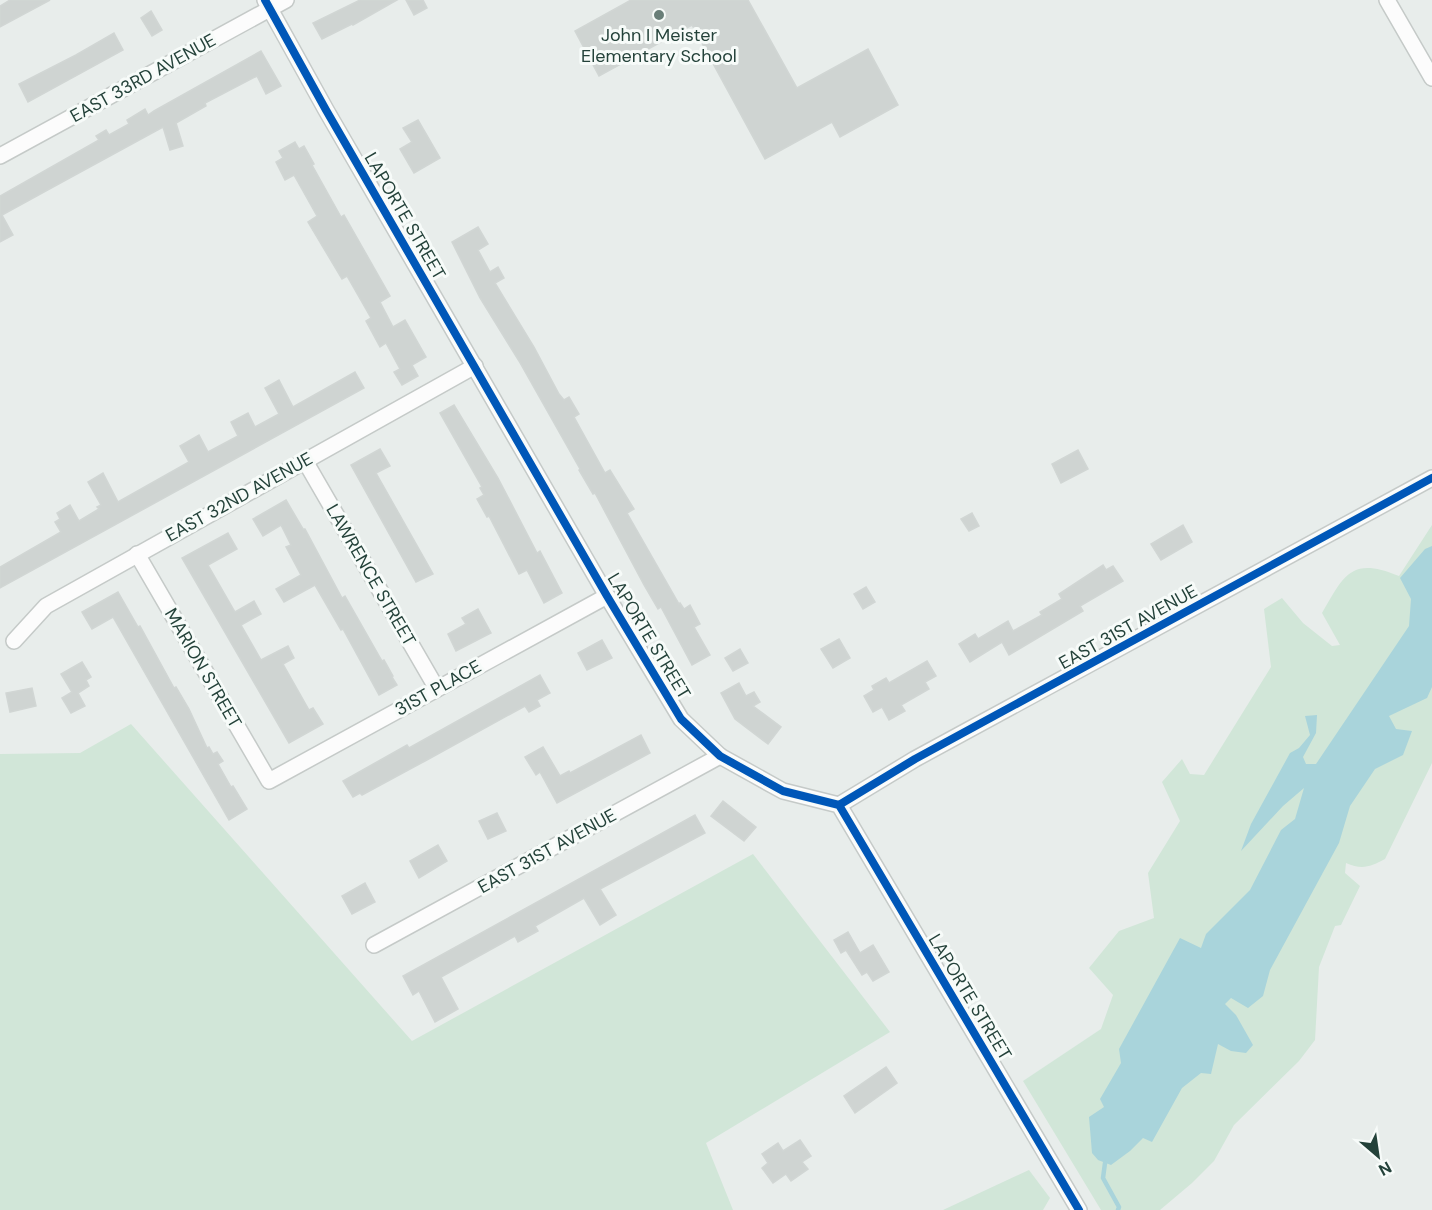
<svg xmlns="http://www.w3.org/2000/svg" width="1432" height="1210" viewBox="0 0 1432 1210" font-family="'DM Sans',sans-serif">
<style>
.green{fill:#d1e6d8}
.water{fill:#a9d4db}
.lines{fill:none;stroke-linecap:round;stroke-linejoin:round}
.stream{stroke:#a9d4db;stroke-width:4.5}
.building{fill:#cfd4d2;stroke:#d1d6d4;stroke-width:1.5}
.minor-casing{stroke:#c5cac8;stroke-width:18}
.minor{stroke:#fcfcfc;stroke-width:15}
.cycleway-casing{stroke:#f7fbf9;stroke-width:11}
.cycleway{stroke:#0057b8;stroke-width:8}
.poi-dot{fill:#697e78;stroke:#f7fbf9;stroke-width:2}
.labels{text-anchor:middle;stroke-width:6;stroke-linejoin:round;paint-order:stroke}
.poi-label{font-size:18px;fill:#24423a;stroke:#f7fbf9}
.street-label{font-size:18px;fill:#24423a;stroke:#f7fbf9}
</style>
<rect width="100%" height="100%" fill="#e8edeb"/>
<!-- green -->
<g class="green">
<path d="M 1432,525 L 1432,763 L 1385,859 C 1370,867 1362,870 1346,863 L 1345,873 L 1360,886 L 1341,925 L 1335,926 L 1319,967 L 1315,1040 L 1299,1061 L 1234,1125 L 1214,1161 L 1192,1183 L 1160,1210 L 1101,1210 L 1023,1081 L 1101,1029 L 1113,995 L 1089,968 L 1119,931 L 1154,918 L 1148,873 L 1180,821 L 1162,782 L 1182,759 L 1190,774 L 1204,775 L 1271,667 L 1264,609 L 1282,598 L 1303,623 L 1332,646 L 1340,645 L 1322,613 C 1344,575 1351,556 1399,576 Z"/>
<polygon points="131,724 412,1041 753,854 890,1032 706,1143 733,1210 0,1210 0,754 80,753"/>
<polygon points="1029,1170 1050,1198 1043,1210 943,1210"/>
</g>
<!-- water -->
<polygon class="water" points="1432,546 1432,687 1427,698 1389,716 1396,729 1412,731 1403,755 1375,769 1350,806 1339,843 1270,970 1263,996 1248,1008 1231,998 1225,1004 1236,1015 1253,1045 1246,1053 1231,1051 1218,1044 1211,1074 1201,1073 1182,1088 1152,1142 1143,1138 1130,1151 1111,1165 1098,1160 1092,1153 1089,1117 1104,1107 1100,1099 1121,1063 1119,1049 1180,938 1201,948 1206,934 1250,890 1281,830 1295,819 1304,788 1283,806 1241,851 1251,824 1290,753 1299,748 1310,735 1305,716 1317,715 1316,733 1303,757 1306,764 1316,764 1409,626 1411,599 1400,578 1425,549"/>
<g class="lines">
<!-- stream -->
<polyline class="stream" points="1105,1163 1103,1178 1119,1207 1118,1210"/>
</g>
<!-- building -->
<g class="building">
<polygon points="10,0 50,0 0,27 0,6"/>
<polygon points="360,0 397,0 353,25 352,24 322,39 313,23"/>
<polygon points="406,0 423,0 427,8 414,15"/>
<polygon points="631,0 748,0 797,88 868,49 898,105 840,137 832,122 765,159 692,25 599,76 575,31"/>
<polygon points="151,11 162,30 152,36 141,18"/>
<polygon points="114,33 123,50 28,102 19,84 76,55"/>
<polygon points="261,51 281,86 266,94 257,76 205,103 206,106 176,123 183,146 170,150 163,127 64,181 2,215 13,235 0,242 0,196 99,140 96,136 106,130 109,135 129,124 127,120 145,109 148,115 154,111"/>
<polygon points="418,120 440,158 414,173 400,149 412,142 403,128"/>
<polygon points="295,142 299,149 304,146 314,164 312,165 341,217 344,215 390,296 380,302 393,327 405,320 426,357 412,365 418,376 402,385 394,372 400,369 386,343 380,347 366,321 371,318 347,276 342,279 308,222 317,216 294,175 285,180 276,162 283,158 279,151"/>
<polygon points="478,227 488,244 478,250 490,272 498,267 504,278 495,283 534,347 559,394 564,400 569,397 579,414 574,417 605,473 610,470 634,509 627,513 679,604 680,603 684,609 690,605 700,624 694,627 710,655 692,665 661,607 658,609 644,585 595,493 593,494 579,470 580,469 519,361 480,298 452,242"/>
<polygon points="355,372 364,388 0,588 0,567 61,532 55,522 60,519 57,513 70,505 79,521 99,509 97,507 101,505 88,482 103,473 118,502 189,462 180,446 199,435 208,452 238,436 231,422 248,413 255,427 279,414 265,388 279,380 293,407"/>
<polygon points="454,405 498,478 537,553 540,551 562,593 544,603 527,570 519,574 489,516 487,517 477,499 484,495 480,488 482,487 440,413"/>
<polygon points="380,449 390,466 376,473 433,574 416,582 351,465"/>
<polygon points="1078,450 1088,469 1061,483 1052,464"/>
<polygon points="286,500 303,529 305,529 342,598 345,596 382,661 384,660 393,676 392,677 397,685 379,695 343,629 341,630 315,585 284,602 276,589 301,575 286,547 291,545 281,525 263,536 253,519"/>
<polygon points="972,513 979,526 969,531 961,519"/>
<polygon points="1183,525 1192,542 1161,560 1151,544"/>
<polygon points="228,533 237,549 208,565 235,612 254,601 261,614 241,625 261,660 288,646 294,658 283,664 309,710 313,708 323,724 289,743 182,558"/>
<polygon points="1103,565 1106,570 1113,566 1123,581 1080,606 1083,611 1009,655 1002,642 970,662 959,644 975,634 978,639 1008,621 1013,631 1042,615 1040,612 1062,599 1059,594"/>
<polygon points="866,587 875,602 863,609 854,594"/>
<polygon points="118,592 138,627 140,626 174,688 176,687 189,709 207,748 209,747 213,754 217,752 223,761 218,764 231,787 233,786 247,809 229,820 113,617 92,629 82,612"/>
<polygon points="478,609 491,633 456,651 448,634 466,624 462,618"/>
<polygon points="839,639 850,658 833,668 821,649"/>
<polygon points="602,640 612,658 587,670 578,653"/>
<polygon points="740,649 748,663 733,671 725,658"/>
<polygon points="927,661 936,676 925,682 929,689 901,705 905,711 889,720 882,707 873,712 864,696 874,690 872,686 886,678 889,683"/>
<polygon points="82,662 91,677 86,680 89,686 78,693 85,706 71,713 62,698 72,692 61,674"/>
<polygon points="540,675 550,693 537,700 540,706 529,712 525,706 425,761 362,795 360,793 353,797 343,781 407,745 409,748"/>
<polygon points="739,683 746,696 754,692 760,702 753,706 781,727 768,744 735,719 721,693"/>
<polygon points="32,688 36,706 10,712 6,693"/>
<polygon points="641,735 650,753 557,803 540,772 536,775 525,757 543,747 560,776 569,771 570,773"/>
<polygon points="723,801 756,827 744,841 711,816"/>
<polygon points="497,813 506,831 488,839 479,821"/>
<polygon points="695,815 705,833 600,889 616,915 600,925 584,898 535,926 538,931 518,942 515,936 441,977 458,1009 435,1022 419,991 413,995 403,976"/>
<polygon points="438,845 447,861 419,878 410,861"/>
<polygon points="365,883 375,902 352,914 342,896"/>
<polygon points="848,932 860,953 873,945 889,972 873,981 867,972 862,975 846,950 841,953 834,940"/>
<polygon points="886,1067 897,1083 855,1113 844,1096"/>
<polygon points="800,1140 811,1156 802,1162 808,1169 791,1181 786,1174 773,1183 762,1168 768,1163 762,1154 778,1143 783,1151"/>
</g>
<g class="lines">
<defs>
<g id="minor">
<polyline points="265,0 326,110 607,596 681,719 720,756 783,791 839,805 1079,1210"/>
<polyline points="1387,0 1432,78"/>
<polyline points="0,156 286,0"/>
<polyline points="305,461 437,689"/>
<polyline points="137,554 269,781 607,596"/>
<polyline points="14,641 46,606 475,366"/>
<polyline points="839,805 915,759 1432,478"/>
<polyline points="374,945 720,756"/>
</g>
</defs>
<!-- minor casing -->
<use href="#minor" class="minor-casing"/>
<!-- minor -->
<use href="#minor" class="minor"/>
<defs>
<g id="cycleway">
<polyline points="265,0 326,110 607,596 681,719 720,756 783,791 839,805 1079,1210"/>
<polyline points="839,805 915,759 1432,478"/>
</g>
</defs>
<!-- cycleway casing -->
<use href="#cycleway" class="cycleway-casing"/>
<!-- cycleway -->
<use href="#cycleway" class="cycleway"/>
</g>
<!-- markers -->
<circle class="poi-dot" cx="659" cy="15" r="6"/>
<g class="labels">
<!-- poi labels -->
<g class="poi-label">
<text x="659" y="41">John I Meister<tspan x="659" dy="21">Elementary School</tspan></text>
</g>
<!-- street labels -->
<g class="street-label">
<text transform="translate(143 78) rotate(-29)" y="6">EAST 33RD AVENUE</text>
<text transform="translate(405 216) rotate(60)" y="6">LAPORTE STREET</text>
<text transform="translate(239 497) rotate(-29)" y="6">EAST 32ND AVENUE</text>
<text transform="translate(371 575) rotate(60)" y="6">LAWRENCE STREET</text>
<text transform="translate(1128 627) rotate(-29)" y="6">EAST 31ST AVENUE</text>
<text transform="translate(649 636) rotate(59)" y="6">LAPORTE STREET</text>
<text transform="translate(203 668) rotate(60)" y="6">MARION STREET</text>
<text transform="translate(438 688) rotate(-29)" y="6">31ST PLACE</text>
<text transform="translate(547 851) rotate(-29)" y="6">EAST 31ST AVENUE</text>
<text transform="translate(970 997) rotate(59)" y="6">LAPORTE STREET</text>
</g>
</g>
<!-- north arrow -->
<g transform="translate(1378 1156) rotate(151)" stroke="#f7fbf9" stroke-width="4.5" paint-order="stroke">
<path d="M0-4.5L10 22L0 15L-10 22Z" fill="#24423a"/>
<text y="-9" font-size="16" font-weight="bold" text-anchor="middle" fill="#24423a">N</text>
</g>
</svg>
